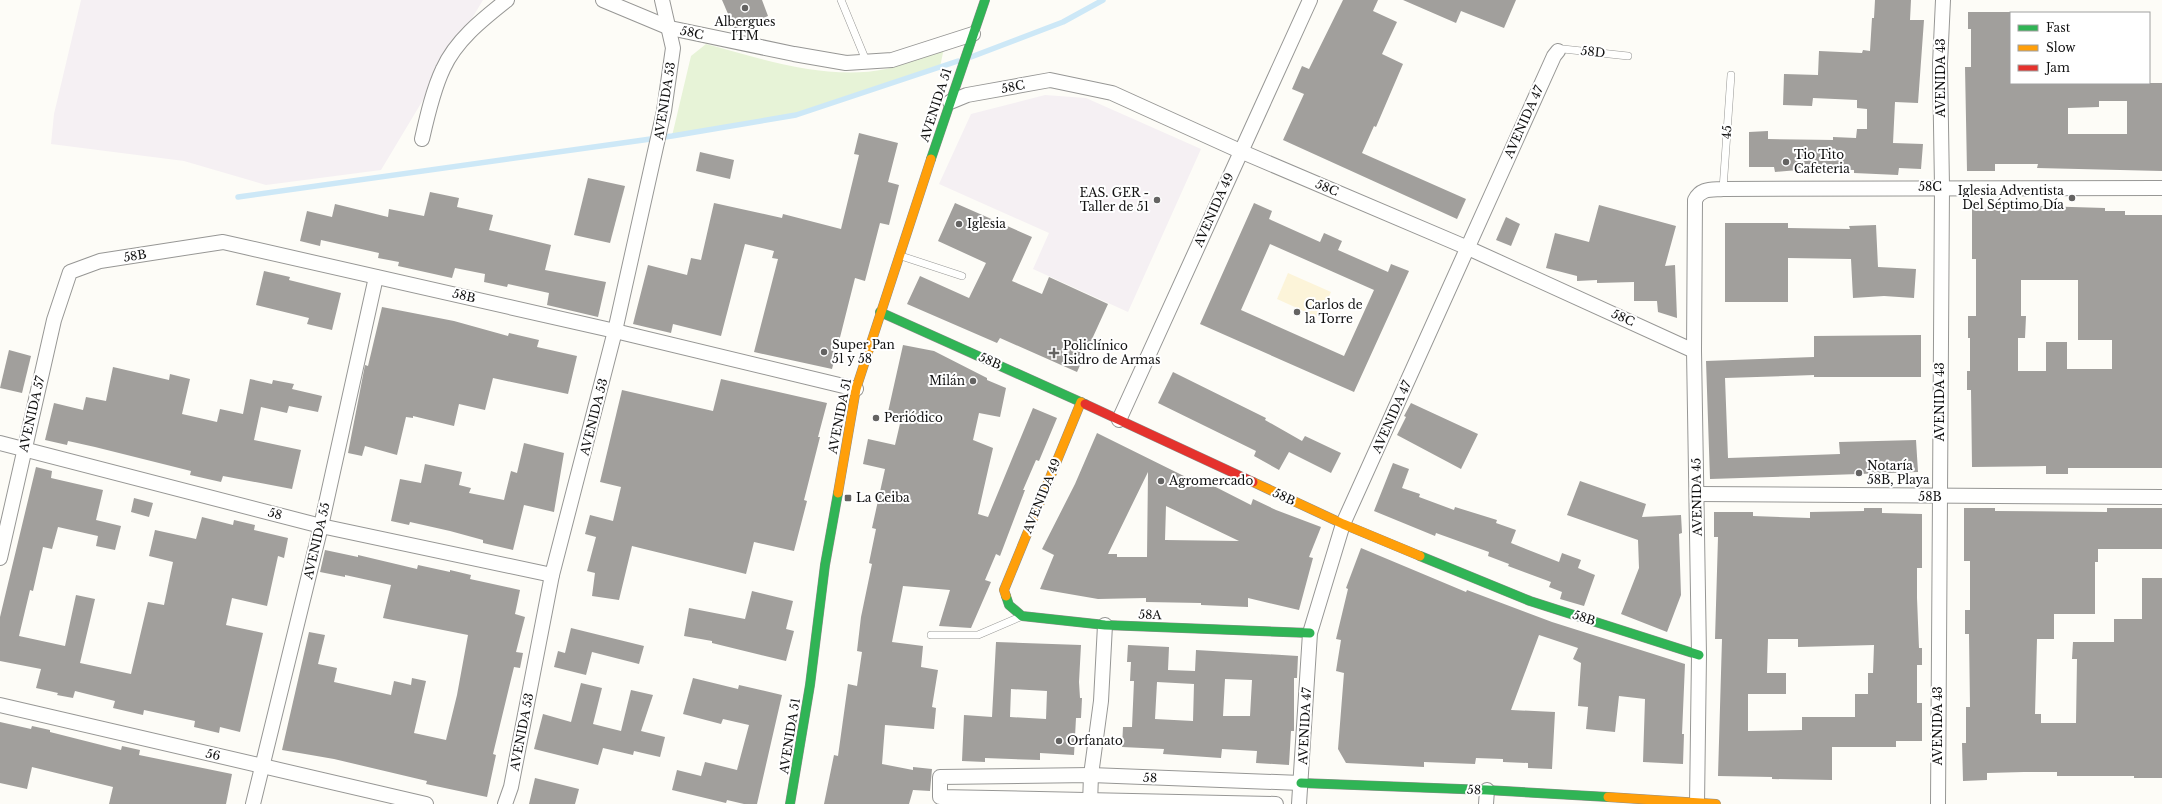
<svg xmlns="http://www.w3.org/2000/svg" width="2162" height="804" viewBox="0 0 2162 804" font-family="'Libre Baskerville',serif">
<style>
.industrial{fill:#f5f0f3}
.green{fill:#e7f3d7}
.sand{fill:#fcf4d9}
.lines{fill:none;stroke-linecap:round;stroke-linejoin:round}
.stream{stroke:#cde8f7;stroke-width:5.5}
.building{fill:#a19f9c;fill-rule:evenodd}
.lane-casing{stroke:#979795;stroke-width:8}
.street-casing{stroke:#979795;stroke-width:16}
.fast-casing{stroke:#8e8d8b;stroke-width:10}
.slow-casing{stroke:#8e8d8b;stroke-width:10}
.jam-casing{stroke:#8e8d8b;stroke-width:10}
.lane{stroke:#fffffe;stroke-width:7}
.street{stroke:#fffffe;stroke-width:14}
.fast{stroke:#30b455;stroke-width:9}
.slow{stroke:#ff9f0a;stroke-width:9}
.jam{stroke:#e5322d;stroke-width:9}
.poi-dot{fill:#646362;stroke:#fff;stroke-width:1.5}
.labels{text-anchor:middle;stroke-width:4;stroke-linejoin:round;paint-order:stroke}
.poi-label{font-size:12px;fill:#111;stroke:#fff;text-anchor:start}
.street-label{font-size:12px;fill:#111;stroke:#fff}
</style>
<rect width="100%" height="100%" fill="#fdfcf7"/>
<!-- industrial -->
<g class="industrial">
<polygon points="81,0 483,0 381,170 266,185 184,161 51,144 54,114"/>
<polygon points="1045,95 1086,98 1201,149 1128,312 1033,269 1049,233 939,184 971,114"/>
</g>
<!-- green -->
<path class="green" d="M 706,44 C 762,59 828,81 886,69 C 905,65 925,55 944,48 L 940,67 L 796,115 L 672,136 L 691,56 Z"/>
<!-- sand -->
<polygon class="sand" points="1288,273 1331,292 1319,318 1277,299"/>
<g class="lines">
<!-- stream -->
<g class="stream">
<polyline points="971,57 1063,22 1103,0"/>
<polyline points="238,197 672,136 796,115 958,61"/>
</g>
</g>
<!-- building -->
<g class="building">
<polygon points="722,0 762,0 768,16 735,30"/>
<polygon points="1343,0 1378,0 1373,11 1397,22 1382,54 1403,64 1376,127 1374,126 1362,153 1466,199 1457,219 1283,140 1304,94 1292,89 1302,66 1309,69"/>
<polygon points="1403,0 1516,0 1504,28 1461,11 1456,23"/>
<polygon points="1875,0 1911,0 1910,20 1924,20 1918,103 1895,102 1893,143 1923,144 1921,169 1899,168 1898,175 1854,173 1854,170 1798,168 1798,170 1775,172 1774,167 1749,167 1749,132 1768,131 1768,139 1833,140 1833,137 1856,138 1857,129 1867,129 1867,109 1857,108 1857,100 1813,98 1812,106 1783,105 1784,74 1818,75 1819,51 1862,53 1863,50 1870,51 1872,18 1874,18"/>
<path d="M 1968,12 L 2011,12 L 2011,83 L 2162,83 L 2162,171 L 2037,168 L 2038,164 L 1995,164 L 1995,171 L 1967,171 L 1965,67 L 1971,67 L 1971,29 L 1968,29 ZM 2099,101 L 2127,101 L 2127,134 L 2068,134 L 2068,108 L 2099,107 Z"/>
<polygon points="859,133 898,143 888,182 899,185 889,225 880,223 865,281 855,278 832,369 754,352 778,259 772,258 774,251 745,244 721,336 673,324 671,333 633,324 648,265 687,275 691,258 701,260 714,203 782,218 783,214 841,229 859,155 854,154"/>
<polygon points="700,152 734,160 730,179 696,171"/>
<polygon points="588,178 625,186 610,243 574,235"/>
<polygon points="430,192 459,198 457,207 493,215 489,230 551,245 545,270 606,282 598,317 547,305 549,293 508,284 507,287 484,282 485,274 455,268 452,278 398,266 399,262 378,258 379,253 321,240 320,246 300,241 307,211 332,217 335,204 388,217 389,209 424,216"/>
<polygon points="955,203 1032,237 1012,281 1042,294 1049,277 1108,304 1077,372 1000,338 997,343 907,304 920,276 969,298 986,263 938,241"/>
<path d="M 1254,203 L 1272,211 L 1269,219 L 1320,242 L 1324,233 L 1342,241 L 1338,250 L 1388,272 L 1391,264 L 1409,271 L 1354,392 L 1200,324 ZM 1270,244 L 1374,290 L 1344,356 L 1241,310 Z"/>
<polygon points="1599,205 1676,226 1665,266 1675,265 1677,318 1658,312 1657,301 1634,301 1634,282 1597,283 1597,280 1577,281 1577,276 1546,268 1555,233 1589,242"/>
<path d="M 2039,206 L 2105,208 L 2105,211 L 2125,211 L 2125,215 L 2162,215 L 2162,468 L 2068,468 L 2068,474 L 2046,474 L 2046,466 L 1972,467 L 1971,390 L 1967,390 L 1967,371 L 1970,371 L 1970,338 L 1968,338 L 1968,316 L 1976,316 L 1976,259 L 1972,259 L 1972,209 L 2039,210 ZM 2021,280 L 2078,280 L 2078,340 L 2112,340 L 2112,369 L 2067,369 L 2067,342 L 2046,342 L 2046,371 L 2018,371 L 2018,338 L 2025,338 L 2026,316 L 2021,316 Z"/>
<polygon points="1506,217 1520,224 1511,246 1496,240"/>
<polygon points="1725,223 1788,223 1788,228 1850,229 1849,226 1876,225 1878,267 1916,269 1914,298 1884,296 1853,298 1851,259 1788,258 1788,302 1725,302"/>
<polygon points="264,271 290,277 289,280 341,293 332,330 307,324 309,318 256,305"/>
<polygon points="382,307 454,321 508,336 509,333 539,340 537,347 577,356 568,394 493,378 485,410 459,404 454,426 413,416 413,418 406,417 397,455 365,446 362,456 348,453 365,365 368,366"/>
<polygon points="1921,335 1921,377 1814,377 1814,375 1725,378 1728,458 1840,454 1839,442 1916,440 1918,472 1710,479 1706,361 1814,357 1814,336"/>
<polygon points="903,345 934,351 987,378 987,380 1006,388 1000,417 979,413 973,440 993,448 978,514 988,517 1033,408 1057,418 1039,461 1036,460 1023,490 1025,490 1000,556 996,554 985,580 991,582 971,628 939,626 950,590 903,586 892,642 923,646 921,667 938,670 932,707 936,708 934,729 885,725 882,764 913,770 913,767 932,769 930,791 913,790 909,804 824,804 834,755 838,756 848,684 857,686 862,652 857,651 861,617 872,564 869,563 876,529 872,528 885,469 863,464 868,439 895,445 902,415 888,412"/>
<polygon points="9,350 31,356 22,393 0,388"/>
<polygon points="113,367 169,380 170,374 190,379 182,414 217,422 220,409 243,414 250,379 272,384 273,380 294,384 292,389 322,396 318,412 289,406 287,413 261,407 254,440 301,450 292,489 223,476 221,482 190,475 191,471 95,447 68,441 67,445 45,440 54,403 83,410 86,397 106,401"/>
<polygon points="1173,372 1266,418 1265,420 1302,441 1305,436 1341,453 1331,473 1289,452 1279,470 1254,456 1256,451 1158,403"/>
<polygon points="721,379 827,403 818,437 820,437 804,500 807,501 794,551 754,542 746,574 632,546 619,600 592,596 595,573 587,571 596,537 585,534 590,515 613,521 621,487 600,482 622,390 713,411"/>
<polygon points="1411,403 1478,434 1461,469 1397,435 1406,417 1404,416"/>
<path d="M 1097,433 L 1194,481 L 1196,477 L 1251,505 L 1253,499 L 1276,510 L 1321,527 L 1309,557 L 1313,558 L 1299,610 L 1248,598 L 1248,607 L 1201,605 L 1201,603 L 1146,602 L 1146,598 L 1098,599 L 1040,589 L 1054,555 L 1042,549 L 1075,484 ZM 1148,472 L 1147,557 L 1117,557 L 1117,554 L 1108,554 ZM 1166,506 L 1239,541 L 1165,540 Z"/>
<polygon points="524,443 564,453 554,512 524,505 513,550 483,543 483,540 450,531 410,522 409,525 391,521 400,479 421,483 425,464 462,472 459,485 471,488 469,493 504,500 511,471 517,473"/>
<polygon points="1393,463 1409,469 1402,488 1420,494 1419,497 1454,510 1455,507 1497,520 1496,523 1516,530 1511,543 1559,562 1562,553 1581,560 1578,568 1595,575 1584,606 1560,599 1562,592 1549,587 1551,582 1508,566 1509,564 1488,556 1489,552 1436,533 1435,536 1374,511"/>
<polygon points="36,467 52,471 51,478 103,490 96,520 121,526 115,550 96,546 98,536 58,527 52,549 43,547 33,591 30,590 19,636 65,646 76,595 95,599 80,663 131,674 148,602 164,605 173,562 149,556 155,530 196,539 202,517 233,525 234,520 255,525 254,530 288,538 284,558 278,556 267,606 232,598 226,625 263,633 240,732 220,727 219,733 194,727 195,721 144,710 143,715 113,708 115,701 75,691 73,698 57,695 58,693 36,688 41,669 0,661 0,617"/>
<polygon points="1580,481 1646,504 1642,517 1681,515 1682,533 1679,534 1681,595 1667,632 1621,614 1639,568 1638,540 1567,515"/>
<polygon points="134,498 153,503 149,517 131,512"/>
<path d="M 1864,508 L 1882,508 L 1882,513 L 1922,514 L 1922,568 L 1917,568 L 1917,598 L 1919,648 L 1922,648 L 1922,665 L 1917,665 L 1917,703 L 1922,703 L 1922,741 L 1896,741 L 1896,747 L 1832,747 L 1832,780 L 1772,779 L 1772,777 L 1718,776 L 1722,639 L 1715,639 L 1718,537 L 1714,537 L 1714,512 L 1753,512 L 1753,516 L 1810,518 L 1810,512 L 1864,511 ZM 1768,639 L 1798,639 L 1798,647 L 1874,645 L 1873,673 L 1868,673 L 1868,694 L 1855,694 L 1855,717 L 1802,717 L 1802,730 L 1748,731 L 1748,694 L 1786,694 L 1786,673 L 1767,673 Z"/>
<polygon points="1964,508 1995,508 1995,511 2107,512 2107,508 2162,508 2162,549 2098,549 2098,562 2095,562 2095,614 2054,614 2054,639 2037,639 2035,714 2041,714 2041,723 2076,723 2077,659 2072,659 2073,642 2114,642 2114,619 2142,619 2142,578 2162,578 2162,778 2134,778 2134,776 2057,776 2057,772 2024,772 1987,773 1987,780 1963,781 1962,743 1966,743 1966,707 1970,707 1969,634 1965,634 1965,610 1970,610 1970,561 1964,561"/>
<polygon points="1361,548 1466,592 1467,590 1552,622 1685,664 1682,734 1684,734 1683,764 1643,762 1645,699 1619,696 1615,732 1586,729 1588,707 1578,706 1581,663 1573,659 1578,648 1539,635 1511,710 1555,712 1552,769 1528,768 1528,763 1503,762 1503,759 1476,758 1475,764 1424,762 1424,767 1346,763 1338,749 1344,673 1336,671 1341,640 1336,639 1348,589 1346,588"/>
<polygon points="325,550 358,557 358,555 417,569 418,565 450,572 450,570 471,575 470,579 520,590 515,614 525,617 516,652 523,653 520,668 514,667 493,754 496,755 487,797 426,784 427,781 334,759 282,750 309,632 325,635 318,664 337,668 334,682 391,695 394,681 411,685 412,678 426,681 414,733 446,740 457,695 468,635 383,618 391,585 345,575 345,577 320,572"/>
<polygon points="752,591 793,601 786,629 794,631 786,661 712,643 712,641 684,636 689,608 745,619"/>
<polygon points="571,628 644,646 639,664 592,652 586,675 554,667 558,651 565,653"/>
<path d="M 996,642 L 1081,645 L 1079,682 L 1080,698 L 1082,698 L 1081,718 L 1076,718 L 1074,755 L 1040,753 L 1040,760 L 985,758 L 985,762 L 962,761 L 964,715 L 992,717 ZM 1011,689 L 1047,691 L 1046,719 L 1010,717 Z"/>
<path d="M 1128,645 L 1169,647 L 1168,670 L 1195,671 L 1196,650 L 1298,656 L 1297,678 L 1294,678 L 1294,731 L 1291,731 L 1289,765 L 1256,763 L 1257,751 L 1222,749 L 1221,758 L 1163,754 L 1164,749 L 1122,747 L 1123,727 L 1132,727 L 1134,681 L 1130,681 L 1131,662 L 1127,662 ZM 1225,679 L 1252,680 L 1250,716 L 1223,716 ZM 1157,682 L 1194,684 L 1193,721 L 1155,719 Z"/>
<polygon points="693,678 738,689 739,685 782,695 757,804 744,804 727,800 726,803 672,790 677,770 701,776 705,762 737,770 749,725 723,719 721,724 683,714"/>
<polygon points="581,683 602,688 593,724 621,731 631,690 653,695 641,731 665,737 660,757 634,751 633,755 603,748 598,765 534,749 543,714 571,722"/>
<polygon points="0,722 31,729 32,726 50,730 50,732 121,750 122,746 140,750 139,755 232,774 226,804 109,804 113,787 32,767 27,789 0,783"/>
<polygon points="535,778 579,789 575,804 529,804"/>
</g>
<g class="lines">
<defs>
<g id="lane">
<polyline points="841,0 867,63"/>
<polyline points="1558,51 1563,49 1628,56"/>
<polyline points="1723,189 1731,75"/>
<polyline points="901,256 962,276"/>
<polyline points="931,635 978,635 1020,617"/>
</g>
<g id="street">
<polyline points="603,0 670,28 794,54 846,63 892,60 973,34"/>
<polyline points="950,102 967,95 1050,80 1112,93 1240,151 1468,248 1694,351"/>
<path d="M 422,139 C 427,117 433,90 443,69 C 456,40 483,19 507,0"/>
<polyline points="1119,420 1310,0"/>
<polyline points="0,443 321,526 552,575"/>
<polyline points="1698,494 2162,497"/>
<polyline points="0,558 54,320 70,272 100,261 223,242 615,331 856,389"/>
<polyline points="0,705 426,804"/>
<polyline points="253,804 321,526 376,277"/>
<polyline points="505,804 511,787 552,575 615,331 664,111 673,48 662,0"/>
<polyline points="1090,804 1091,775 1101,701 1105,625"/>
<polyline points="1276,804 940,797 940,777 1091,775 1301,783"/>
<polyline points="1299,804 1310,633 1343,524 1554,56 1558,51"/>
<polyline points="1486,804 1487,790"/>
<path d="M 1697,804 L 1699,655 L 1694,351 L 1695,200 C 1701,188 1711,190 1723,189 L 2162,188"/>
<polyline points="1938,804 1942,187 1940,64 1943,0"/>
</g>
<g id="fast">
<polyline points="931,159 985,0"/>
<polyline points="880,312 1085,404"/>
<polyline points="1420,556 1530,601 1699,655"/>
<polyline points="1006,596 1009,605 1022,616 1105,625 1310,633"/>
<polyline points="1301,783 1487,790 1608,797"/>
<polyline points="790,804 810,685 825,565 838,493"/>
</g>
<g id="slow">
<polyline points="1253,482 1343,524 1420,556"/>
<polyline points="838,493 856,389 931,159"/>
<polyline points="1006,596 1004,590 1081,402"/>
<polyline points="1608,797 1716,804"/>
</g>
<polyline id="jam" points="1085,404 1253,482"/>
</defs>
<!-- lane casing -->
<use href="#lane" class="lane-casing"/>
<!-- street casing -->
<use href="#street" class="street-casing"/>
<!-- fast casing -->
<use href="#fast" class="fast-casing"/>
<!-- slow casing -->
<use href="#slow" class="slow-casing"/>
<!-- jam casing -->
<use href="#jam" class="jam-casing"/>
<!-- lane -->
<use href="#lane" class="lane"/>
<!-- street -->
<use href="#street" class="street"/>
<!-- fast -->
<use href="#fast" class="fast"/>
<!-- slow -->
<use href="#slow" class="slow"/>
<!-- jam -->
<use href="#jam" class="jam"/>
</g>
<!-- markers -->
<g class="poi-dot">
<circle cx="745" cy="8" r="4"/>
<circle cx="1786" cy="162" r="4"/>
<circle cx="2072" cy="198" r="4"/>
<circle cx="1157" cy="200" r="4"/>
<circle cx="959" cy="224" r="4"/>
<circle cx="1297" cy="312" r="4"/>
<circle cx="824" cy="352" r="4"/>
<path d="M1052 347h4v4h4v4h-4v4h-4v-4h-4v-4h4z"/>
<circle cx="973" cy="381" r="4"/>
<circle cx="876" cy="418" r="4"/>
<circle cx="1859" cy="473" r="4"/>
<circle cx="1161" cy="481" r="4"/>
<rect x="844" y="494" width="8" height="8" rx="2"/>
<circle cx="1059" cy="741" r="4"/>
</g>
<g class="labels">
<!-- poi labels -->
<g class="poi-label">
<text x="745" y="26" text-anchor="middle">Albergues<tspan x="745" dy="14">ITM</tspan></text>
<text x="1794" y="159">Tio Tito<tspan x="1794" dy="14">Cafeteria</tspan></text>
<text x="2064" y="195" text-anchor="end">Iglesia Adventista<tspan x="2064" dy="14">Del Séptimo Día</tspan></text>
<text x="1149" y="197" text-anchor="end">EAS. GER -<tspan x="1149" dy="14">Taller de 51</tspan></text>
<text x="967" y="228">Iglesia</text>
<text x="1305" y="309">Carlos de<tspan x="1305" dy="14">la Torre</tspan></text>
<text x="832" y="349">Super Pan<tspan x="832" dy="14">51 y 58</tspan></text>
<text x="1063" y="350">Policlínico<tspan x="1063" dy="14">Isidro de Armas</tspan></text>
<text x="965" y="385" text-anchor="end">Milán</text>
<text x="884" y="422">Periódico</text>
<text x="1867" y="470">Notaría<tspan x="1867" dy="14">58B, Playa</tspan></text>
<text x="1169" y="485">Agromercado</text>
<text x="856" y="502">La Ceiba</text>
<text x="1067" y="745">Orfanato</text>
</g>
<!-- street labels -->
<g class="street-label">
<text transform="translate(692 33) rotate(12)" y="4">58C</text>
<text transform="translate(1593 52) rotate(6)" y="4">58D</text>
<text transform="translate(1941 78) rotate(-90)" y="4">AVENIDA 43</text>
<text transform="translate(1013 87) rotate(-11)" y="4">58C</text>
<text transform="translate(665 101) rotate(-81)" y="4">AVENIDA 53</text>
<text transform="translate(936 105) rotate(-72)" y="4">AVENIDA 51</text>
<text transform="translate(1524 122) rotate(-66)" y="4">AVENIDA 47</text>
<text transform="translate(1727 132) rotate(-86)" y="4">45</text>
<text x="1930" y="191">58C</text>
<text transform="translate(1327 188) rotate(23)" y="4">58C</text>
<text transform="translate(1214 210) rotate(-66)" y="4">AVENIDA 49</text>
<text transform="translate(135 256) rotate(-9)" y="4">58B</text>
<text transform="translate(464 296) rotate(13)" y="4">58B</text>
<text transform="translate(1623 318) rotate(24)" y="4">58C</text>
<text transform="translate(990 361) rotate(24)" y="4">58B</text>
<text transform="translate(1940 402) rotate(-90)" y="4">AVENIDA 43</text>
<text transform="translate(32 414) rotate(-77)" y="4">AVENIDA 57</text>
<text transform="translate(840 416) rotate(-79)" y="4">AVENIDA 51</text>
<text transform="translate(594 417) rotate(-76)" y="4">AVENIDA 53</text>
<text transform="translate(1392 417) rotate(-66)" y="4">AVENIDA 47</text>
<text transform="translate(1042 496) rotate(-68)" y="4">AVENIDA 49</text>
<text transform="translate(1284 497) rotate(25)" y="4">58B</text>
<text transform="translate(1697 497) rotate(-91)" y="4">AVENIDA 45</text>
<text x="1930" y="501">58B</text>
<text transform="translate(275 514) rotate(15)" y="4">58</text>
<text transform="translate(317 541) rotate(-77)" y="4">AVENIDA 55</text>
<text transform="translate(1150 615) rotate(2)" y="4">58A</text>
<text transform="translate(1584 618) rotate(18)" y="4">58B</text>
<text transform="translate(1305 726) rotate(-87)" y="4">AVENIDA 47</text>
<text transform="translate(1938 726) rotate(-90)" y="4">AVENIDA 43</text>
<text transform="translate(522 732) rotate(-79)" y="4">AVENIDA 53</text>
<text transform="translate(790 736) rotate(-81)" y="4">AVENIDA 51</text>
<text transform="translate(213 755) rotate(13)" y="4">56</text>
<text transform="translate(1150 778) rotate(2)" y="4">58</text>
<text transform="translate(1474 790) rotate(2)" y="4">58</text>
</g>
</g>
<!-- legend -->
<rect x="2010" y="12" width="140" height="72" fill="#ffffff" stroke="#a0a0a0"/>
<rect x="2018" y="25" width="20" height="6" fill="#30b455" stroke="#a0a0a0"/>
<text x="2046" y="32" font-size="12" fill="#111111">Fast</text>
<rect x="2018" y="45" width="20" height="6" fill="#ff9f0a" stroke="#a0a0a0"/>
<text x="2046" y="52" font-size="12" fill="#111111">Slow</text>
<rect x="2018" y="65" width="20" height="6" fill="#e5322d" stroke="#a0a0a0"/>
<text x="2046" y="72" font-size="12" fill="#111111">Jam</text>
</svg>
